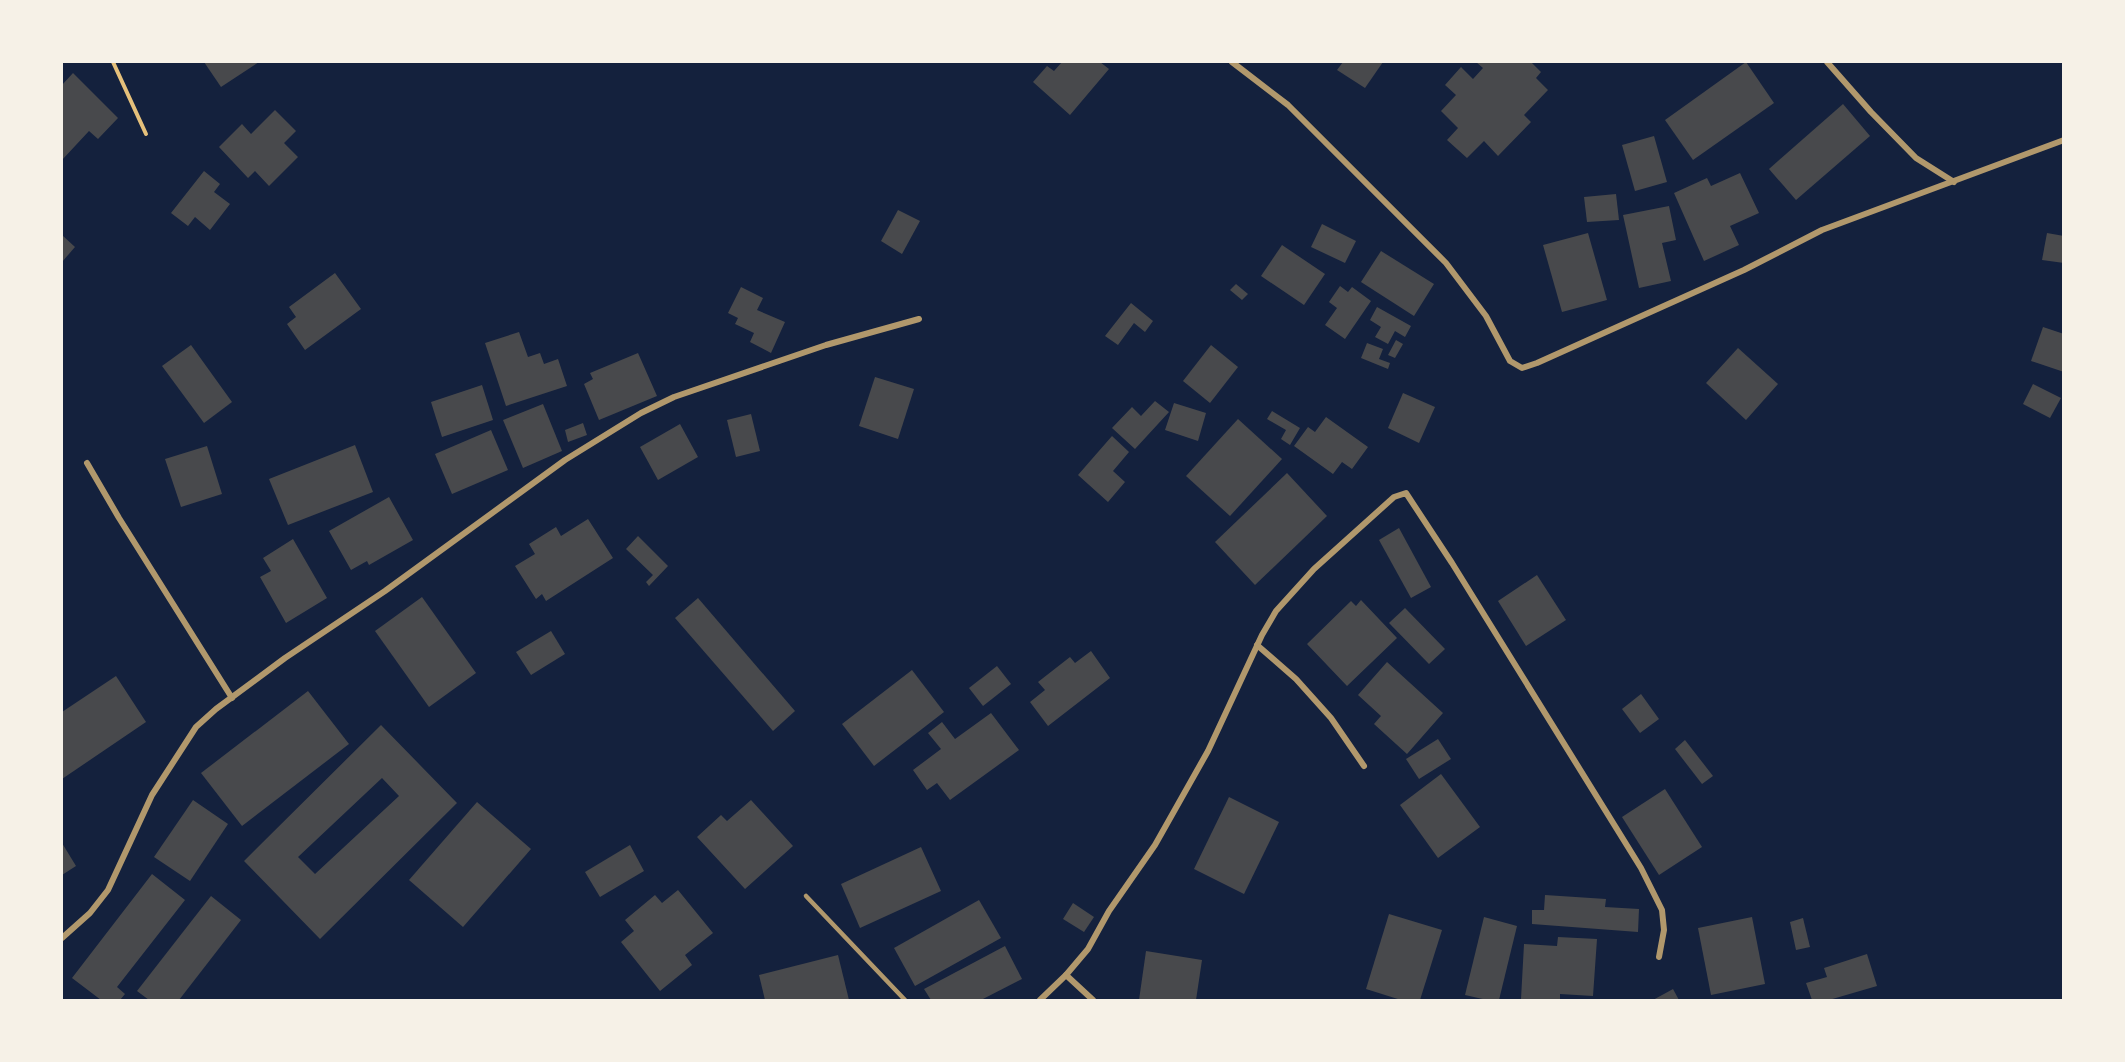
<svg xmlns="http://www.w3.org/2000/svg" width="2125" height="1062" viewBox="0 0 2125 1062" font-family="'Nunito Sans',sans-serif">
<style>
.building{fill:#48494c;fill-rule:evenodd}
.lines{fill:none;stroke-linecap:round;stroke-linejoin:round}
.path{stroke:#e5c07b;stroke-width:4}
.service{stroke:#b1986c;stroke-width:4.5}
.minor{stroke:#b1986c;stroke-width:6}
</style>
<rect width="100%" height="100%" fill="#14213d"/>
<!-- building -->
<g class="building">
<polygon points="204,62 259,62 221,87"/>
<polygon points="1062,62 1100,62 1109,69 1070,115 1033,82 1047,66 1054,71"/>
<polygon points="1343,62 1383,62 1365,88 1337,70"/>
<polygon points="1476,62 1531,62 1541,72 1536,78 1548,90 1524,115 1531,122 1498,156 1484,141 1467,158 1447,140 1458,128 1441,111 1456,95 1445,85 1461,67 1473,79 1483,68"/>
<polygon points="1746,62 1774,103 1693,160 1665,120"/>
<polygon points="73,73 118,118 98,139 89,131 62,160 62,85"/>
<polygon points="1843,104 1870,136 1796,200 1769,169"/>
<polygon points="275,110 296,131 284,143 298,157 269,186 255,171 248,178 219,147 242,124 251,134"/>
<polygon points="1654,136 1667,182 1635,191 1622,145"/>
<polygon points="204,171 220,184 214,192 230,204 210,230 195,217 188,226 171,213"/>
<polygon points="1740,173 1759,213 1730,226 1739,245 1704,261 1674,193 1707,178 1711,186"/>
<polygon points="1616,194 1619,220 1587,222 1584,197"/>
<polygon points="1669,206 1676,240 1662,243 1671,281 1639,288 1623,215"/>
<polygon points="898,210 920,221 902,254 881,241"/>
<polygon points="1322,224 1356,241 1345,263 1311,247"/>
<polygon points="1588,233 1607,300 1562,312 1543,245"/>
<polygon points="2047,233 2064,236 2064,263 2042,260"/>
<polygon points="62,235 75,247 62,262"/>
<polygon points="1282,245 1325,274 1304,305 1261,276"/>
<polygon points="1381,251 1434,284 1414,316 1361,282"/>
<polygon points="335,273 361,309 305,350 287,324 296,317 289,307"/>
<polygon points="1236,284 1248,294 1242,300 1230,290"/>
<polygon points="1340,286 1348,292 1352,287 1371,301 1345,339 1325,325 1337,308 1329,302"/>
<polygon points="741,287 763,298 757,310 785,322 771,353 750,342 754,333 735,324 738,318 728,313"/>
<polygon points="1131,303 1153,321 1145,332 1134,323 1118,345 1105,336"/>
<polygon points="1377,307 1411,326 1405,337 1395,331 1388,344 1375,337 1381,327 1370,320"/>
<polygon points="2043,327 2064,334 2064,372 2031,361"/>
<polygon points="519,332 528,357 540,353 544,364 558,359 567,386 506,406 485,343"/>
<polygon points="1396,340 1403,344 1395,358 1388,355"/>
<polygon points="1367,343 1383,349 1379,359 1390,363 1388,369 1361,358"/>
<polygon points="191,345 232,402 204,423 162,366"/>
<polygon points="1211,345 1238,367 1210,403 1183,381"/>
<polygon points="1738,348 1778,384 1746,420 1706,383"/>
<polygon points="638,353 657,396 599,420 584,384 593,379 590,373"/>
<polygon points="875,377 914,389 898,439 859,426"/>
<polygon points="2033,384 2061,398 2050,418 2023,404"/>
<polygon points="482,385 493,420 442,437 431,402"/>
<polygon points="1403,393 1435,407 1419,443 1388,428"/>
<polygon points="1155,401 1169,412 1135,449 1112,428 1132,407 1141,416"/>
<polygon points="1174,403 1206,413 1198,441 1165,430"/>
<polygon points="543,404 562,451 523,468 503,420"/>
<polygon points="1272,411 1300,428 1290,445 1281,439 1286,430 1267,419"/>
<polygon points="751,414 760,451 736,457 727,420"/>
<polygon points="1326,417 1368,447 1352,469 1342,462 1333,474 1294,446 1308,427 1315,432"/>
<polygon points="1238,419 1282,459 1230,516 1186,476"/>
<polygon points="583,423 587,435 568,442 565,430"/>
<polygon points="680,424 698,457 658,480 640,447"/>
<polygon points="491,430 508,470 452,494 435,454"/>
<polygon points="1112,436 1129,452 1113,471 1125,482 1108,502 1078,475"/>
<polygon points="355,445 373,492 288,525 269,479"/>
<polygon points="207,446 222,494 181,507 165,459"/>
<polygon points="1287,473 1327,516 1255,585 1215,542"/>
<polygon points="389,497 413,540 369,565 367,561 351,570 329,531"/>
<polygon points="588,519 613,558 546,601 542,594 536,599 515,566 535,554 529,544 556,527 561,536"/>
<polygon points="1399,528 1431,587 1411,598 1379,540"/>
<polygon points="638,536 668,566 649,586 646,582 653,575 626,549"/>
<polygon points="293,539 327,598 286,623 260,577 271,571 263,558"/>
<polygon points="1537,575 1566,620 1526,646 1498,601"/>
<polygon points="422,597 476,673 429,707 375,631"/>
<polygon points="698,598 795,711 773,731 675,618"/>
<polygon points="1361,600 1397,638 1347,686 1307,644 1351,601 1356,606"/>
<polygon points="1405,608 1445,649 1429,664 1389,623"/>
<polygon points="551,631 565,654 531,675 516,652"/>
<polygon points="1091,651 1110,678 1048,726 1030,702 1045,690 1038,682 1070,657 1075,663"/>
<polygon points="1387,662 1443,713 1407,754 1374,724 1381,716 1358,695"/>
<polygon points="997,666 1011,684 983,706 969,688"/>
<polygon points="912,670 944,712 874,766 842,724"/>
<polygon points="116,676 146,722 62,779 62,712"/>
<polygon points="308,691 349,744 242,826 201,773"/>
<polygon points="1641,694 1659,719 1640,733 1622,709"/>
<polygon points="991,713 1019,750 950,800 937,783 927,790 913,770 941,749 928,733 942,722 955,739"/>
<path d="M 381,725 L 457,803 L 320,939 L 244,861 ZM 382,778 L 399,796 L 315,874 L 298,857 Z"/>
<polygon points="1438,739 1451,759 1419,779 1406,759"/>
<polygon points="1685,740 1713,776 1702,784 1675,749"/>
<polygon points="1441,774 1480,827 1438,858 1400,805"/>
<polygon points="1665,789 1702,847 1659,875 1622,817"/>
<polygon points="1229,797 1279,822 1244,894 1194,869"/>
<polygon points="193,800 228,824 190,881 154,857"/>
<polygon points="751,800 793,846 745,889 697,837 721,815 727,821"/>
<polygon points="477,802 531,849 463,927 409,880"/>
<polygon points="62,843 76,866 62,875"/>
<polygon points="630,845 644,871 600,897 585,872"/>
<polygon points="921,847 941,891 860,928 841,884"/>
<polygon points="152,874 185,900 117,987 125,994 120,1000 101,1000 72,978"/>
<polygon points="678,890 713,933 685,955 692,965 660,991 621,942 634,931 625,920 655,895 662,903"/>
<polygon points="1545,895 1606,899 1605,907 1639,909 1638,932 1532,924 1532,910 1544,910"/>
<polygon points="211,896 241,920 179,1000 149,1000 137,991"/>
<polygon points="979,900 1001,938 915,986 894,948"/>
<polygon points="1073,903 1094,917 1084,932 1063,919"/>
<polygon points="1389,914 1442,930 1420,1000 1401,1000 1366,989"/>
<polygon points="1484,917 1517,926 1499,1000 1487,1000 1465,995"/>
<polygon points="1752,917 1765,984 1711,995 1698,928"/>
<polygon points="1803,918 1810,947 1796,950 1790,922"/>
<polygon points="1558,937 1597,939 1593,996 1560,994 1560,1000 1521,999 1524,944 1557,946"/>
<polygon points="1005,946 1022,979 981,1000 931,1000 924,989"/>
<polygon points="1146,951 1202,960 1196,1000 1139,1000"/>
<polygon points="1867,954 1877,986 1829,1000 1812,1000 1806,983 1827,977 1824,968"/>
<polygon points="838,955 849,1000 765,1000 759,975"/>
<polygon points="1673,989 1679,1000 1653,1000"/>
</g>
<g class="lines">
<!-- path -->
<polyline class="path" points="113,62 146,134"/>
<!-- service -->
<polyline class="service" points="806,896 905,1000"/>
<!-- minor -->
<g class="minor">
<polyline points="1232,62 1288,105 1446,263 1486,316 1510,361 1522,368 1537,363 1744,270 1822,230 2064,140"/>
<polyline points="1827,62 1871,112 1916,158 1954,182"/>
<polyline points="87,463 119,518 232,698"/>
<polyline points="1257,645 1296,679 1331,718 1364,766"/>
<polyline points="62,938 90,913 108,890 152,795 196,727 216,709 285,658 385,591 565,460 641,413 674,397 826,345 919,319"/>
<polyline points="1066,975 1093,1000"/>
<polyline points="1040,1000 1066,975 1088,949 1109,911 1155,845 1208,751 1262,635 1276,611 1314,569 1394,497 1406,493 1452,563 1641,868 1662,910 1664,930 1659,957"/>
</g>
</g>
<!-- border -->
<rect width="2125" height="1062" fill="none" stroke="#f6f1e7" stroke-width="126"/>
</svg>
